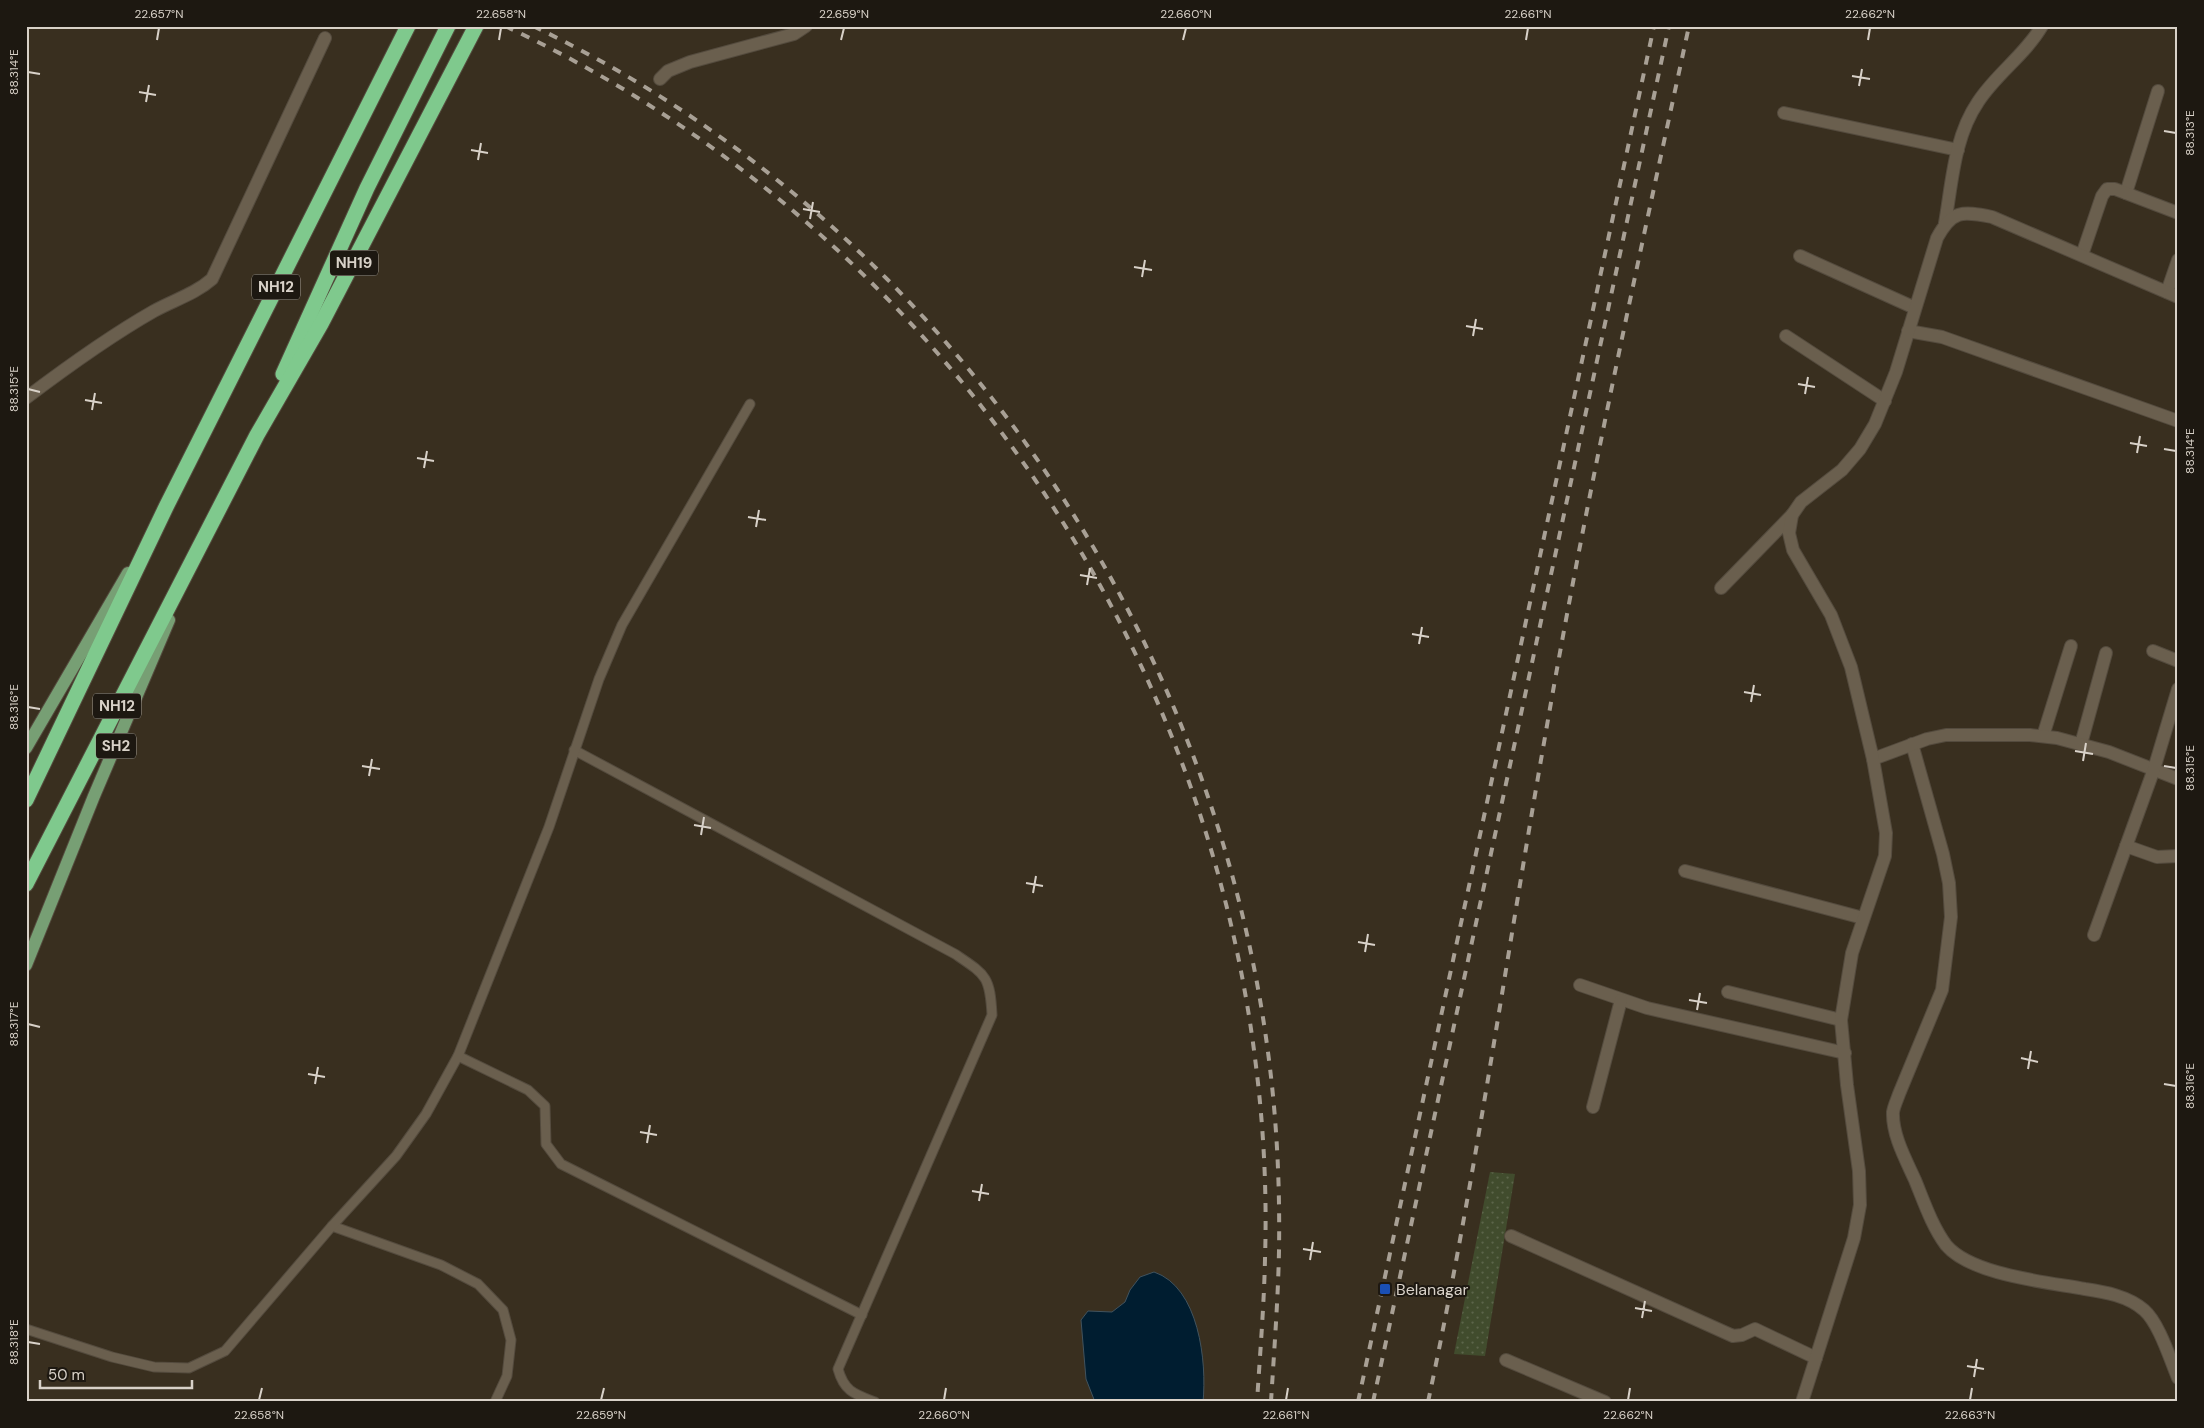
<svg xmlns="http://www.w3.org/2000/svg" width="2204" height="1428" viewBox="0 0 2204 1428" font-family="'DM Sans',sans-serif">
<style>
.grass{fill:url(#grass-dots)}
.water{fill:#001d30;stroke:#41535e}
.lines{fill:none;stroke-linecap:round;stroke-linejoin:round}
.lane-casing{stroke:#544b3e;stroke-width:11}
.street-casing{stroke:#544b3e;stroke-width:14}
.primary-casing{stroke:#544b3e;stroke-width:14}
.highway-casing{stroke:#544b3e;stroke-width:17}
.lane{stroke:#6a5f4e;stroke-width:9}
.street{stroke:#6a5f4e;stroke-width:12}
.primary{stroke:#779f74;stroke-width:12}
.highway{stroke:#7fc98d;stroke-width:15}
.rail{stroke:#a8a095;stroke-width:4;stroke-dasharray:9 9;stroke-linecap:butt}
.ticks{fill:none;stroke:#d8d1c8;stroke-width:2}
.transit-dot{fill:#1a4fb4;stroke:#1d1811;stroke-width:2}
.labels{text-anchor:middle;stroke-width:4;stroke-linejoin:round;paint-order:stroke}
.shield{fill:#1d1811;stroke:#a09a91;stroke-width:1}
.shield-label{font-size:15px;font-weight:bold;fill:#d8d1c8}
.poi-label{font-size:16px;fill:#d8d1c8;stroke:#1d1811;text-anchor:start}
.neatline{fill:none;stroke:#d8d1c8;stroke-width:2}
.ticks-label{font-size:12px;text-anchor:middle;fill:#d8d1c8}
</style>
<defs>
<pattern id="grass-dots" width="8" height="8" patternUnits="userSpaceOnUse" patternTransform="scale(1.25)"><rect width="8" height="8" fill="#414c2d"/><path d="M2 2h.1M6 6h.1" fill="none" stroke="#5c654a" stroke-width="1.8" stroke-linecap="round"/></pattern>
</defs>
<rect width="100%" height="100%" fill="#392f1f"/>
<!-- grass -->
<polygon class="grass" points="1490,1172 1515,1174 1485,1356 1454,1354"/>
<!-- water -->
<path class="water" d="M 1154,1272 C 1199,1287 1207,1362 1203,1402 L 1095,1402 L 1086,1379 L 1081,1320 L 1088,1311 L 1112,1312 L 1125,1302 L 1130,1290 L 1140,1277 Z"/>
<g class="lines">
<defs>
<g id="lane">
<path d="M 574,750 L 955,954 C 986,975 990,976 992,1015 L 838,1369 C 844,1391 854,1394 875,1402"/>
<polyline points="458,1056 528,1090 545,1106 546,1144 561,1164 862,1315"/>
<polyline points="332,1226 441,1265 478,1284 503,1310 511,1340 507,1376 495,1402"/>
<polyline points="26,1329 112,1357 154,1367 189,1368 225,1351 332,1226 396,1156 426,1114 458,1056 549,827 599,679 622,625 750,404"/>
</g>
<g id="street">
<polyline points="660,79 668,71 690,62 794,34 806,26"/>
<polyline points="1784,113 1958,150"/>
<polyline points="2126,193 2158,91"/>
<path d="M 1945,223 C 1952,183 1954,137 1978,102 C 1996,74 2025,55 2042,26"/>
<polyline points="2082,255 2102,196 2107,189 2115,189 2178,213"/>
<polyline points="1800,256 1915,308"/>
<polyline points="2167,292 2178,260"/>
<polyline points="1908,331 1942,337 2178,421"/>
<polyline points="1786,336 1885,401"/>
<path d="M 26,398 C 67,367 110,336 154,311 C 174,300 195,294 212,279 L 325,38"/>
<polyline points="1721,588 1792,515"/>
<polyline points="2153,651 2178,661"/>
<polyline points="2043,736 2071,646"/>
<path d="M 1912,744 L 1943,854 L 1949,883 L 1951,917 L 1942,990 L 1899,1094 C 1897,1100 1894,1106 1893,1112 C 1892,1135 1906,1160 1915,1180 C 1924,1202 1932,1226 1946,1245 C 1971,1275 2047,1282 2085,1289 C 2105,1292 2128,1296 2144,1310 C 2159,1323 2170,1359 2178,1378"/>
<polyline points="2081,744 2106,653"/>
<polyline points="1873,759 1927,739 1946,735 2030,735 2057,738 2109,752 2178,779"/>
<polyline points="2126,846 2157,857 2178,856"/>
<polyline points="1685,871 1863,918"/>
<polyline points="2094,935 2154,769 2178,689"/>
<polyline points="1580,985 1647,1008 1845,1053"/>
<polyline points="1728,992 1841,1020"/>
<polyline points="1593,1107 1621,1000"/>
<polyline points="1511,1236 1733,1336 1742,1335 1755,1329 1816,1358"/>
<polyline points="1506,1360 1605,1402"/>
<path d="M 1802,1402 L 1854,1238 L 1860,1205 L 1859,1171 L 1847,1085 L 1841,1020 L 1852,953 L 1885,856 L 1886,833 L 1873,759 L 1851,667 L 1831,615 L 1793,550 L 1789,533 L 1792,515 L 1801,502 L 1842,470 L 1860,449 L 1875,424 L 1896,372 L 1937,238 C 1952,210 1962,211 1992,217 L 2178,297"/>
</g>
<g id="primary">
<polyline points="26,748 128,573"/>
<polyline points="26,965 94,796 169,620"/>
</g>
<g id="highway">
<polyline points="283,374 367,188 448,26"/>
<polyline points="26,800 166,507 408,26"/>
<polyline points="26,884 257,435 321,324 476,26"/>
</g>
</defs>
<!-- lane casing -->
<use href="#lane" class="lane-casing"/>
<!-- street casing -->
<use href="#street" class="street-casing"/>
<!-- primary casing -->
<use href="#primary" class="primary-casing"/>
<!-- highway casing -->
<use href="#highway" class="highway-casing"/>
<!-- lane -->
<use href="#lane" class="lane"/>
<!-- street -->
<use href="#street" class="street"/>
<!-- primary -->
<use href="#primary" class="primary"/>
<!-- highway -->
<use href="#highway" class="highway"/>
<!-- rail -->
<g class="rail">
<path d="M 505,26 C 915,218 1202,617 1256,1066 C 1264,1130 1267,1195 1265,1259 C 1264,1306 1260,1354 1257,1402"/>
<path d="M 533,26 C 934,218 1214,621 1269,1060 C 1277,1123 1280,1187 1279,1251 C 1278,1301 1274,1352 1271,1402"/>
<polyline points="1358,1402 1654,26"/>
<polyline points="1373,1402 1669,26"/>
<path d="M 1428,1402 C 1475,1182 1506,958 1545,737 C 1586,498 1638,262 1689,26"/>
</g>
</g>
<!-- ticks -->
<path class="ticks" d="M 157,40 L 159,28M 499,40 L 501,28M 841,40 L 844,28M 1183,40 L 1186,28M 1526,40 L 1528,28M 1868,40 L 1870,28M 28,72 L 40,74M 1852,76 L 1870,79M 1859,86 L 1862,69M 139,92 L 156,95M 146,102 L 149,85M 2164,131 L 2176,133M 471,150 L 488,153M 478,160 L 481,143M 803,209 L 820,212M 810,219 L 813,202M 1134,267 L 1152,270M 1142,277 L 1145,260M 1466,326 L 1483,329M 1473,336 L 1476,319M 1798,384 L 1815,387M 28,389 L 40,392M 1805,394 L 1808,377M 85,400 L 102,403M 92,410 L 95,393M 2130,443 L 2147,446M 2164,449 L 2176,451M 2137,453 L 2140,436M 417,458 L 434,461M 424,468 L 427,451M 748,517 L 766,520M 756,527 L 759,510M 1080,575 L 1097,578M 1087,585 L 1090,568M 1412,634 L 1429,637M 1419,644 L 1422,627M 1744,692 L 1761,695M 1751,702 L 1754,685M 28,707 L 40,709M 2075,751 L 2093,754M 2083,761 L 2086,743M 362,766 L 380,769M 2164,766 L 2176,768M 369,776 L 372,759M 694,825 L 711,828M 701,835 L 704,817M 1026,883 L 1043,886M 1033,893 L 1036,876M 1358,942 L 1375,945M 1365,952 L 1368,934M 1689,1000 L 1707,1003M 1697,1010 L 1700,993M 28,1024 L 40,1027M 2021,1058 L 2038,1062M 2028,1069 L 2031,1051M 308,1074 L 325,1077M 315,1084 L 318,1067M 2164,1084 L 2176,1086M 640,1132 L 657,1135M 647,1143 L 650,1125M 972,1191 L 989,1194M 979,1201 L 982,1184M 1303,1249 L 1321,1252M 1310,1260 L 1313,1242M 1635,1308 L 1652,1311M 1642,1318 L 1645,1301M 28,1342 L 40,1344M 1967,1366 L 1984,1369M 1974,1377 L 1977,1359M 259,1400 L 262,1388M 601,1400 L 604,1388M 944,1400 L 946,1388M 1286,1400 L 1288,1388M 1628,1400 L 1630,1388M 1970,1400 L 1972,1388"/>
<!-- markers -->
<rect class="transit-dot" x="1379" y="1283" width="12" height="12" rx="2.5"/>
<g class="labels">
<!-- shield labels -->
<g class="shield">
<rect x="330" y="250.5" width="48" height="25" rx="4"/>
<rect x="252" y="274.5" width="48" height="25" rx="4"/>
<rect x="93" y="693.5" width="48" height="25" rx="4"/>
<rect x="96" y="733.5" width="40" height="25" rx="4"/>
</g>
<g class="shield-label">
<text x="354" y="268">NH19</text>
<text x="276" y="292">NH12</text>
<text x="117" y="711">NH12</text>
<text x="116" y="751">SH2</text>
</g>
<!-- poi labels -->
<g class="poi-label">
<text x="1396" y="1295">Belanagar</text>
</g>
</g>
<!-- border -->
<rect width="2204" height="1428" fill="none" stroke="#1d1811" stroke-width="55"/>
<!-- scale -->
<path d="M40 1380v8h152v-8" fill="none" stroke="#d8d1c8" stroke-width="2.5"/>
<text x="48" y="1380" font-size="15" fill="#d8d1c8" stroke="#1d1811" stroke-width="4" paint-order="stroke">50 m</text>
<rect x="28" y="28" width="2148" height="1372" class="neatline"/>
<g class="ticks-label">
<text x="159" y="18">22.657°N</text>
<text x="501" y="18">22.658°N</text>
<text x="844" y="18">22.659°N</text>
<text x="1186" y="18">22.660°N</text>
<text x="1528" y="18">22.661°N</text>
<text x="1870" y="18">22.662°N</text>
<text transform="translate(14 72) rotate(-90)" y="4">88.314°E</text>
<text transform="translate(2190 133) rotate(-90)" y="4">88.313°E</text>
<text transform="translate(14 389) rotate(-90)" y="4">88.315°E</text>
<text transform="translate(2190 451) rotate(-90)" y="4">88.314°E</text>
<text transform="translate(14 707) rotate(-90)" y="4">88.316°E</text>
<text transform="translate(2190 768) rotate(-90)" y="4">88.315°E</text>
<text transform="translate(14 1024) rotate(-90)" y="4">88.317°E</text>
<text transform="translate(2190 1086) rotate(-90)" y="4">88.316°E</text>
<text transform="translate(14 1342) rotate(-90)" y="4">88.318°E</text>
<text x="259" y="1419">22.658°N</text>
<text x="601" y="1419">22.659°N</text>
<text x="944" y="1419">22.660°N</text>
<text x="1286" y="1419">22.661°N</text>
<text x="1628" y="1419">22.662°N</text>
<text x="1970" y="1419">22.663°N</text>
</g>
</svg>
